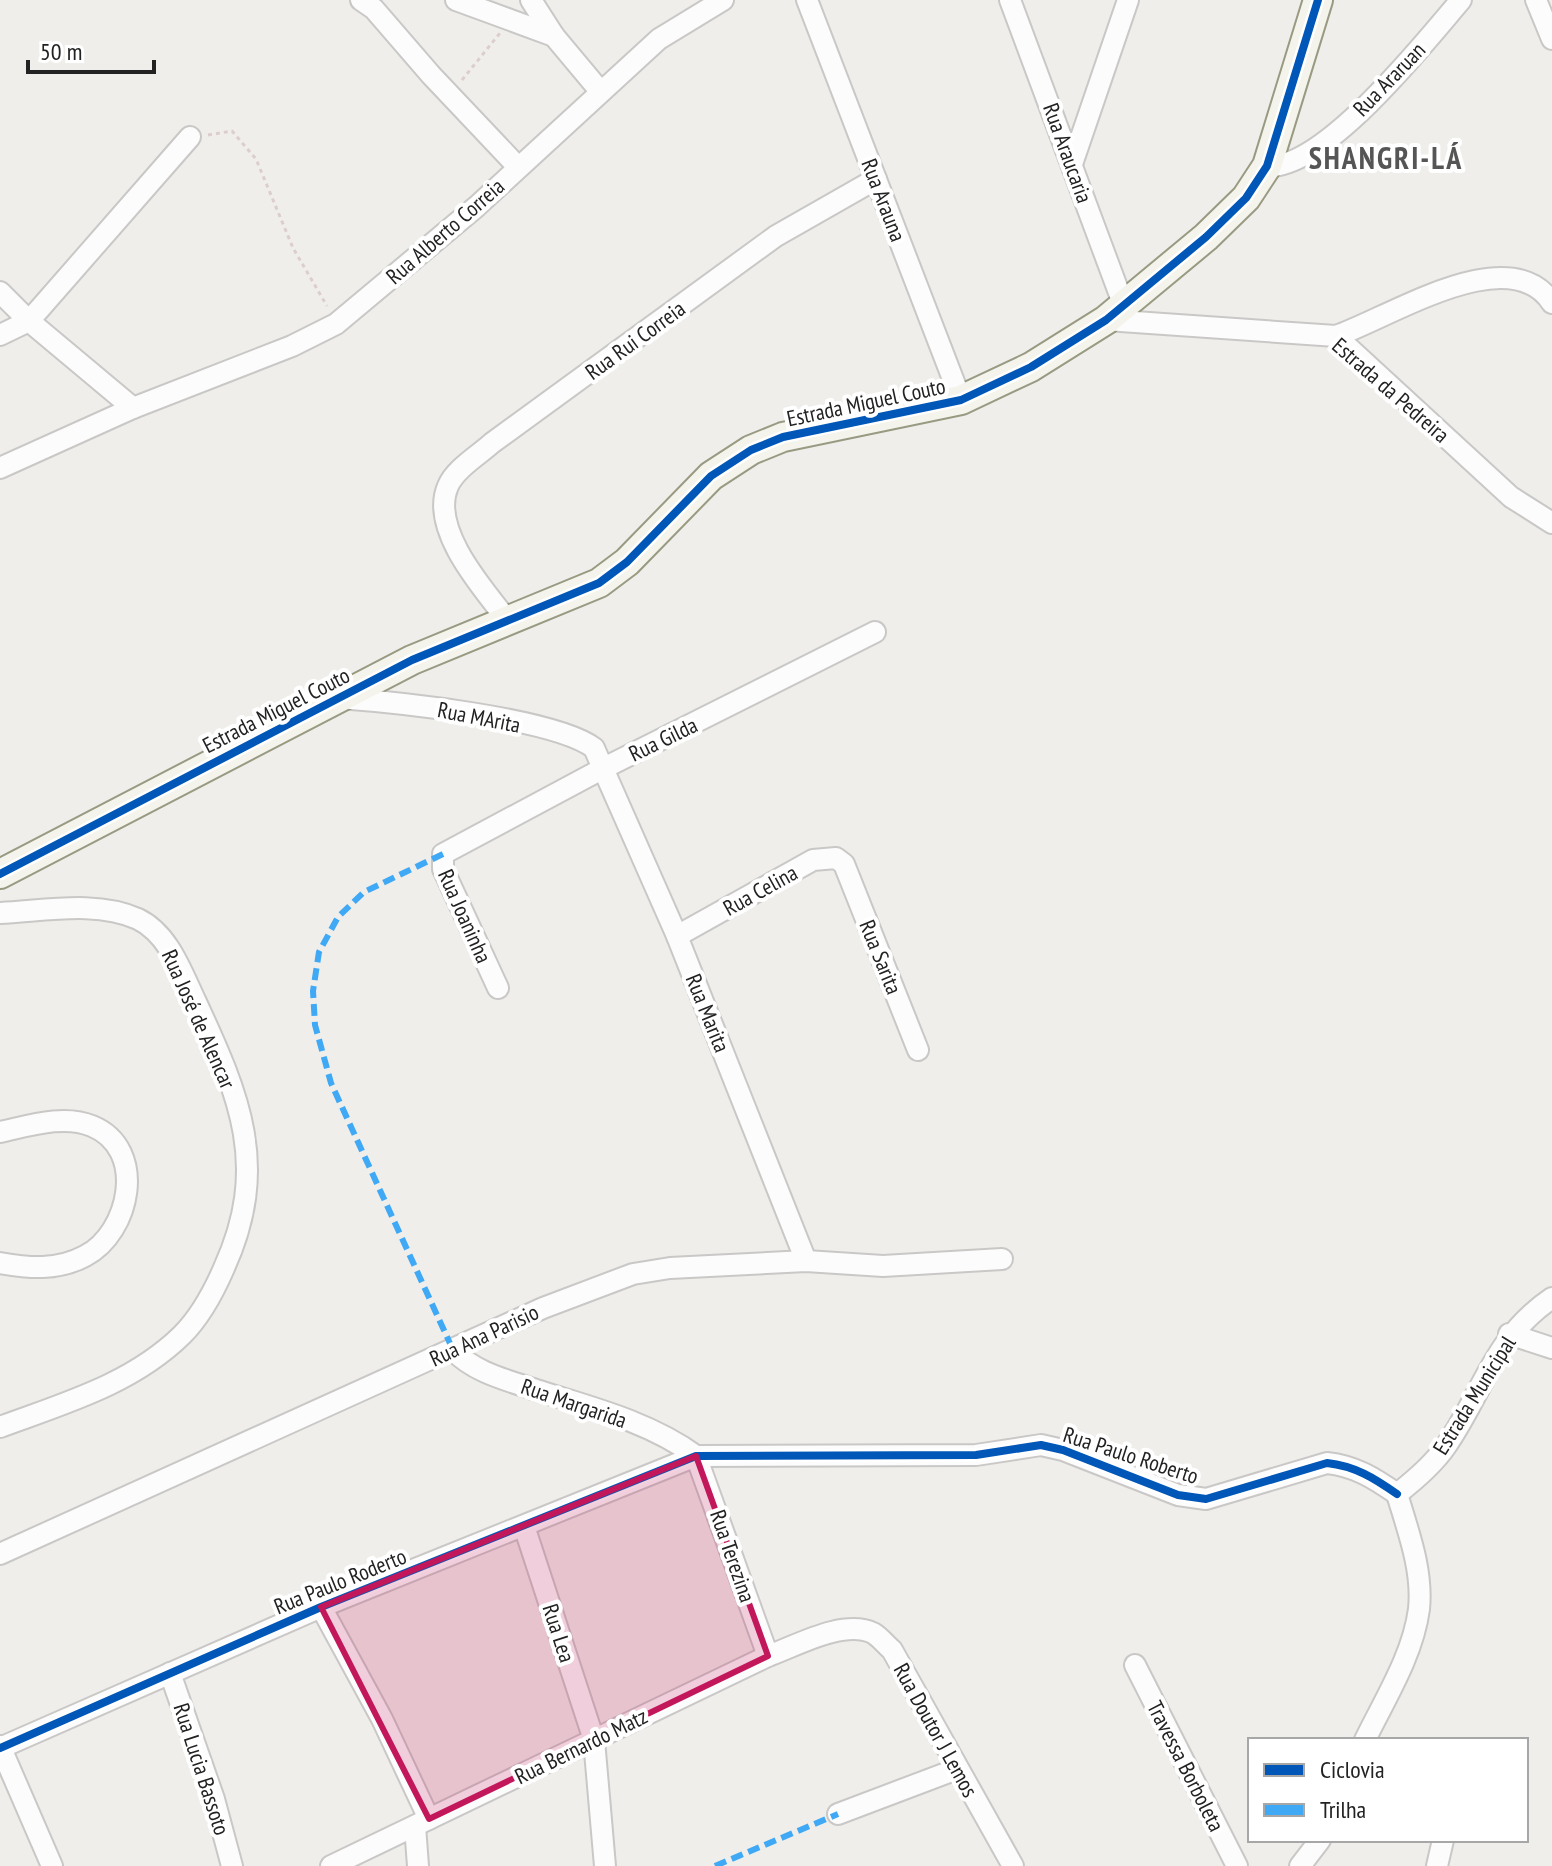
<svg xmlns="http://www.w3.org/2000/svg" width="1552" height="1866" viewBox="0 0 1552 1866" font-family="'PT Sans Narrow',sans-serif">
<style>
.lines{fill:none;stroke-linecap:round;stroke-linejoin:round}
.street-casing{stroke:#c9c8c7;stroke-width:24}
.secondary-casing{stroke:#999a82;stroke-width:32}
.path{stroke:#dccecd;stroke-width:3;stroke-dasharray:4 4;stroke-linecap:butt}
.street{stroke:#fdfcfc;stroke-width:20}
.secondary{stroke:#f4f4ed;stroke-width:28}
.quiet{stroke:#3fa9f5;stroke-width:6;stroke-dasharray:12 6;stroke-linecap:butt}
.cycleway-casing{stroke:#fff;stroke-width:13}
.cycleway{stroke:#0057b8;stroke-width:8}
.marked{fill:#c2185b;fill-opacity:0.2;stroke:#c2185b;stroke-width:6;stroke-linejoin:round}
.labels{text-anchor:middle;stroke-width:8;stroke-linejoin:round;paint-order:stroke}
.street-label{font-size:22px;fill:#222;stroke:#fff}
.district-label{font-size:30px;font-weight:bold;letter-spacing:2px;fill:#555;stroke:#fff}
</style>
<rect width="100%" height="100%" fill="#f0eeeb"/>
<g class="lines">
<defs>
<g id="street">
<polyline points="361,0 374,9 431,75 518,167"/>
<polyline points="456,0 554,36"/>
<polyline points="531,0 554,36 600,91"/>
<polyline points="807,0 961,400"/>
<polyline points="1010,0 1124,306"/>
<polyline points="1536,0 1552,39"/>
<polyline points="1072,164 1128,0"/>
<path d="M 1267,166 C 1324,170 1424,43 1461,0"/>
<polyline points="0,292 29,321 133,408"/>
<polyline points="1106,320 1336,336 1511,497 1552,523"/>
<polyline points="0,335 29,321 190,137"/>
<path d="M 1336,336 C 1389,318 1510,238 1552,303"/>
<polyline points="0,468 133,408 292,346 336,324 476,207 659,39 723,0"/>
<path d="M 509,622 C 484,590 429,529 448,486 C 455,469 479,455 492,443 L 776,236 L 876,179"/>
<path d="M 339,698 C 394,702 554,718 594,748 L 677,936 L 806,1261"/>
<path d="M 0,913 C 44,911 97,900 138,919 C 169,934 182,973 196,1002 C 240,1097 270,1167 224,1268 C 214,1291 200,1317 182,1335 C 132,1384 65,1403 0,1427"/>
<polyline points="677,936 813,860 836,858 844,864 918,1050"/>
<polyline points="498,988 443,869 443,854 602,769 875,632"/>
<path d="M 0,1132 C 28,1126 64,1114 92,1126 C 148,1149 130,1233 85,1256 C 57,1271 29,1268 0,1263"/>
<polyline points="1509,1334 1552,1348"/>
<path d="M 453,1350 C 475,1373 507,1380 536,1390 C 590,1407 650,1422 696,1456 L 768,1656"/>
<path d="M 1397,1494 C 1415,1480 1433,1465 1446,1446 C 1484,1391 1493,1338 1552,1298"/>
<polyline points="524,1526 594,1740 605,1866"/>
<polyline points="0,1554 543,1308 633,1274 670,1268 806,1261 883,1266 1002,1259"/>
<polyline points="321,1607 382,1719 429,1819"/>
<polyline points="1135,1665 1237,1866"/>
<polyline points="170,1673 214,1799 232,1866"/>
<path d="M 1365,1740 C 1385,1699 1413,1655 1419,1609 C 1423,1570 1408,1531 1397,1494"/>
<polyline points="0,1746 52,1866"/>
<path d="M 0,1748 L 321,1607 L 696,1456 L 976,1455 L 1041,1445 L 1063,1450 L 1178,1495 L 1206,1499 L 1327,1463 C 1355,1466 1374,1478 1397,1494"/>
<polyline points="838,1814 957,1769"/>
<polyline points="415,1826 418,1866"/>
<path d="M 331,1866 L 768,1656 C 796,1646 843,1619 873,1633 C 880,1637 886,1645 892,1650 L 1013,1866"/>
<polyline points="1300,1866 1320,1840"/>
<polyline points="1437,1866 1443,1840"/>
</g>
<polyline id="secondary" points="0,874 412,660 599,583 627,562 711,476 751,450 783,437 961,400 1031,367 1106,320 1206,237 1246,198 1267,166 1318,0"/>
</defs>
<!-- street casing -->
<use href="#street" class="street-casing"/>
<!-- secondary casing -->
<use href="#secondary" class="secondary-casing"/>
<!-- path -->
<g class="path">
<polyline points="462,80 500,33"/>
<polyline points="208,135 232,131 256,159 293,248 327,306"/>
</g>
<!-- street -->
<use href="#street" class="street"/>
<!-- secondary -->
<use href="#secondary" class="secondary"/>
<!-- quiet -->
<g class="quiet">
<polyline points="443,854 364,892 338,917 319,952 313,991 315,1025 331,1083 453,1350"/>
<polyline points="715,1866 838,1814"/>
</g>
<defs>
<g id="cycleway">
<polyline points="0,874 412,660 599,583 627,562 711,476 751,450 783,437 961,400 1031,367 1106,320 1206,237 1246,198 1267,166 1318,0"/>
<path d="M 0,1748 L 321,1607 L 696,1456 L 976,1455 L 1041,1445 L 1063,1450 L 1178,1495 L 1206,1499 L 1327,1463 C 1355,1466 1374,1478 1397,1494"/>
</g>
</defs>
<!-- cycleway casing -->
<use href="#cycleway" class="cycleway-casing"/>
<!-- cycleway -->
<use href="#cycleway" class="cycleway"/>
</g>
<!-- marked area -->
<path class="marked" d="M 696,1456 L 768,1656 L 429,1819 L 321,1607 Z"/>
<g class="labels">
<!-- street labels -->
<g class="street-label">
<text transform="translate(1389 79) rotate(-46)" y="8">Rua Araruan</text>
<text transform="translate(1068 153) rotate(70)" y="8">Rua Araucaria</text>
<text transform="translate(884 200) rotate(69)" y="8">Rua Arauna</text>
<text transform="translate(445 231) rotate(-41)" y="8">Rua Alberto Correia</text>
<text transform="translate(635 340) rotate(-36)" y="8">Rua Rui Correia</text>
<text transform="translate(1391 390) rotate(41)" y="8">Estrada da Pedreira</text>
<text transform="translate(866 402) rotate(-12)" y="8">Estrada Miguel Couto</text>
<text transform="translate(276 710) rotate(-27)" y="8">Estrada Miguel Couto</text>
<text transform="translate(479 717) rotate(11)" y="8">Rua MArita</text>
<text transform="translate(663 739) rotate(-26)" y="8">Rua Gilda</text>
<text transform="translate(760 890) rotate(-29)" y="8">Rua Celina</text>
<text transform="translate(465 916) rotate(66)" y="8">Rua Joaninha</text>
<text transform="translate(881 957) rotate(68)" y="8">Rua Sarita</text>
<text transform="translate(708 1013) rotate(68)" y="8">Rua Marita</text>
<text transform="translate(199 1019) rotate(66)" y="8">Rua José de Alencar</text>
<text transform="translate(484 1335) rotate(-25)" y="8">Rua Ana Parisio</text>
<text transform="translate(1474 1395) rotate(-58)" y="8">Estrada Municipal</text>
<text transform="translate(574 1403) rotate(19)" y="8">Rua Margarida</text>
<text transform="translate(1131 1455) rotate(18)" y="8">Rua Paulo Roberto</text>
<text transform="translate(733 1556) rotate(71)" y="8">Rua Terezina</text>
<text transform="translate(340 1581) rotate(-22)" y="8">Rua Paulo Roderto</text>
<text transform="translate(559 1633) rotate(72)" y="8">Rua Lea</text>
<text transform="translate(936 1730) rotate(61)" y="8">Rua Doutor J Lemos</text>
<text transform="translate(581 1746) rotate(-26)" y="8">Rua Bernardo Matz</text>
<text transform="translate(1186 1766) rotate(63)" y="8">Travessa Borboleta</text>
<text transform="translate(202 1769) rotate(72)" y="8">Rua Lucia Bassoto</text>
</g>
<!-- district labels -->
<g class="district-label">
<text x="1386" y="169">SHANGRI-LÁ</text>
</g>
</g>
<!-- legend -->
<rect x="1248" y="1738" width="280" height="104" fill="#ffffff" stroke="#a7a7a7" stroke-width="2"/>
<rect x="1264" y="1764" width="40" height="12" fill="#0057b8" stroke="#a7a7a7" stroke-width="2"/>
<text x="1320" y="1778" font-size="24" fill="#222222">Ciclovia</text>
<rect x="1264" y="1804" width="40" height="12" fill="#3fa9f5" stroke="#a7a7a7" stroke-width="2"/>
<text x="1320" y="1818" font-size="24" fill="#222222">Trilha</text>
<!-- scale -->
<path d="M28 60v12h126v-12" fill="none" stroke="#222222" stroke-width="4"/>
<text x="40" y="60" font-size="24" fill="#222222" stroke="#ffffff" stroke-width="6" paint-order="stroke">50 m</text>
</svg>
